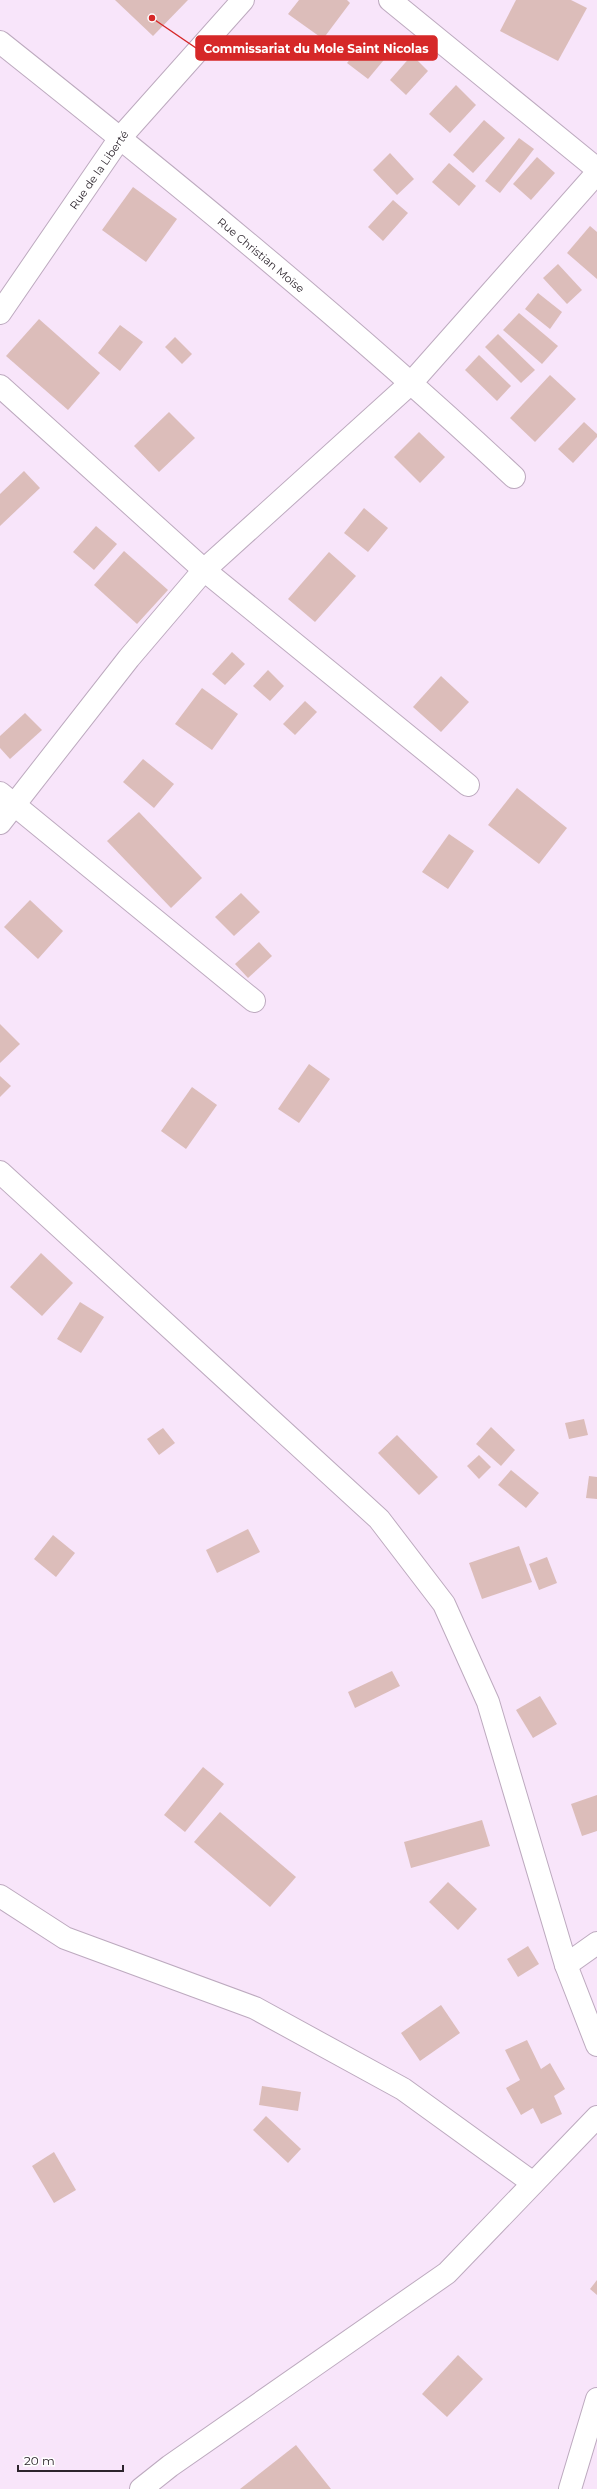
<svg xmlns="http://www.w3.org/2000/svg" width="597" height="2489" viewBox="0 0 597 2489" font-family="Montserrat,sans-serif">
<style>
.building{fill:#dcbdba}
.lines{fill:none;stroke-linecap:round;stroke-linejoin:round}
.minor-casing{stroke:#bdaabf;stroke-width:24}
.minor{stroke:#fff;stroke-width:22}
.labels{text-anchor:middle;stroke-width:3;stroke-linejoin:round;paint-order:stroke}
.street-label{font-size:11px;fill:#2d252d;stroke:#fff}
.leader{fill:none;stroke:#d62828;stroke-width:1.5}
.callout-dot{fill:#d62828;stroke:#fff;stroke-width:1.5}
.callout{fill:#d62828;stroke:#d62828;stroke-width:1.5}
.callout-label{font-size:12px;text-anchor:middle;font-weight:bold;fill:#fff}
</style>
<rect width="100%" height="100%" fill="#f8e5fa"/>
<!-- building -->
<g class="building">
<polygon points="115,0 188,0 153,36"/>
<polygon points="299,0 347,0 350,3 323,39 288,14"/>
<polygon points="516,0 571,0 587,8 558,61 500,31"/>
<polygon points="367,39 388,55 368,79 347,63"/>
<polygon points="412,55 428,71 406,95 390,80"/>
<polygon points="456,85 476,105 450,133 429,114"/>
<polygon points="484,120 505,138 473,173 453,155"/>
<polygon points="519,138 534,149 500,193 485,181"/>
<polygon points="390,153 414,179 397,195 373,170"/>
<polygon points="537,157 555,173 531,200 513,184"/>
<polygon points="449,163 476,186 459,206 432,182"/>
<polygon points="133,187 177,219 146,262 102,230"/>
<polygon points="393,200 408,213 383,241 368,227"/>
<polygon points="590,226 597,232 597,279 567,253"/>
<polygon points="558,264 582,290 567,304 543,278"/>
<polygon points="538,293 562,312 550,329 525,309"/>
<polygon points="519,313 558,346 542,364 503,330"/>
<polygon points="39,319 100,373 68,410 6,356"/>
<polygon points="120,325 143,342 120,371 98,353"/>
<polygon points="498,334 535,370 521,383 485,347"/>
<polygon points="175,337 192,354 182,364 165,347"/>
<polygon points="479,355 511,386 497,401 465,370"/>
<polygon points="550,375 576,399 535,442 510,418"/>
<polygon points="169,412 195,438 159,472 134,446"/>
<polygon points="584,422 597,434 597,437 573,463 558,449"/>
<polygon points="419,432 445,457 420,483 394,457"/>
<polygon points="24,471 40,488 0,526 0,494"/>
<polygon points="364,508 388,528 368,552 344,533"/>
<polygon points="96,526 117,544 94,570 73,552"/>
<polygon points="124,551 168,590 137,624 94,585"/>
<polygon points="329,552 356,576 315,622 288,599"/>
<polygon points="232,652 245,664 225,685 212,674"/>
<polygon points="268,670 284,686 270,701 253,686"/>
<polygon points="441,676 469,702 441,732 413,707"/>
<polygon points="202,688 238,714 212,750 175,724"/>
<polygon points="305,701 317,712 295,735 283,724"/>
<polygon points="25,713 42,730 10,759 0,748 0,736"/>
<polygon points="143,759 174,784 154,808 123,782"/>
<polygon points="517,788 567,828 539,864 488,825"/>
<polygon points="139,812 202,878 171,908 107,841"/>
<polygon points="449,834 474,851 448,889 422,872"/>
<polygon points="241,893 260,912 234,936 215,917"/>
<polygon points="30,900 63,931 38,959 4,927"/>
<polygon points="259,942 272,956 248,978 235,964"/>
<polygon points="0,1024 20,1044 0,1063"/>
<polygon points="309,1064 330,1079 299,1123 278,1109"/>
<polygon points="0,1076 11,1086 0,1097"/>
<polygon points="192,1087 217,1105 186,1149 161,1131"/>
<polygon points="41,1253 73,1283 42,1316 10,1287"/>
<polygon points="80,1302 104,1317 81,1353 57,1339"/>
<polygon points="584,1419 588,1435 569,1439 565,1423"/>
<polygon points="491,1427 515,1450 501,1466 476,1444"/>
<polygon points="163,1428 175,1443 159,1455 147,1439"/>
<polygon points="397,1435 438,1477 419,1495 378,1453"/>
<polygon points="479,1455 491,1467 479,1479 467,1466"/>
<polygon points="511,1470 539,1493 526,1508 498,1485"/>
<polygon points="589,1476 597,1477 597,1499 586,1498"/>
<polygon points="248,1529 260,1552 217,1573 206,1550"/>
<polygon points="53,1535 75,1553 56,1577 34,1559"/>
<polygon points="519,1546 532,1582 482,1599 469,1563"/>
<polygon points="547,1557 557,1583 539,1590 529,1564"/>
<polygon points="392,1671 400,1686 355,1708 348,1692"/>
<polygon points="540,1696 557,1724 533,1738 516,1710"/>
<polygon points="203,1767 224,1784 185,1832 164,1815"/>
<polygon points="597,1795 597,1831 582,1836 571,1804"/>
<polygon points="220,1812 296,1877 270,1907 194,1842"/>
<polygon points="482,1820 490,1846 411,1868 404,1842"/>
<polygon points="448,1882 477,1909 458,1930 429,1902"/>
<polygon points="528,1946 539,1964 518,1977 507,1959"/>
<polygon points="441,2005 460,2033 420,2061 401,2033"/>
<polygon points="527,2040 541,2069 550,2063 565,2089 554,2096 562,2114 541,2124 533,2108 521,2115 506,2088 520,2080 505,2050"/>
<polygon points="262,2086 301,2092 298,2111 259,2105"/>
<polygon points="266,2116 301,2149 288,2163 253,2130"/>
<polygon points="54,2152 76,2190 54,2203 32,2166"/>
<polygon points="597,2280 597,2295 590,2289"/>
<polygon points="458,2355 483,2379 447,2417 422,2394"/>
<polygon points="296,2445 331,2489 240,2489"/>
</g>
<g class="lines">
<defs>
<g id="minor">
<polyline points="390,0 597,169"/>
<path d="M 0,42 C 176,182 350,324 514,477"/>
<polyline points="0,313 120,138 243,0"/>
<polyline points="0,386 204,570 468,785"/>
<polyline points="0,793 254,1001"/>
<polyline points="0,823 129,658 204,570 412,382 597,173"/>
<polyline points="0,1172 379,1519 444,1604 488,1702 566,1965 597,2045"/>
<polyline points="0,1896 65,1938 255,2008 403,2089 533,2183"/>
<polyline points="566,1965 597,1943"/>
<polyline points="141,2489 170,2466 447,2273 597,2117"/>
<polyline points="570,2489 597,2399"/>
</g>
</defs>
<!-- minor casing -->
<use href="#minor" class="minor-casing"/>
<!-- minor -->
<use href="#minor" class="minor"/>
</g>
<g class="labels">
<!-- street labels -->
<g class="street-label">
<text transform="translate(99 170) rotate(-55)" y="4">Rue de la Liberté</text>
<text transform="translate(261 255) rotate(40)" y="4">Rue Christian Moïse</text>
</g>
</g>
<!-- callouts -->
<path class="leader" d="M152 18L196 48"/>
<circle class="callout-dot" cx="152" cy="18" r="4"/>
<rect class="callout" x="196" y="36" width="241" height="24" rx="4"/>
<g class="callout-label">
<text x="316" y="53">Commissariat du Mole Saint Nicolas</text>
</g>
<!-- scale -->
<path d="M18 2465v6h105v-6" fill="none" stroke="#2d252d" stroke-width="2"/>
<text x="24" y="2465" font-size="12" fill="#2d252d" stroke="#ffffff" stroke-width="3" paint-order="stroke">20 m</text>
</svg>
